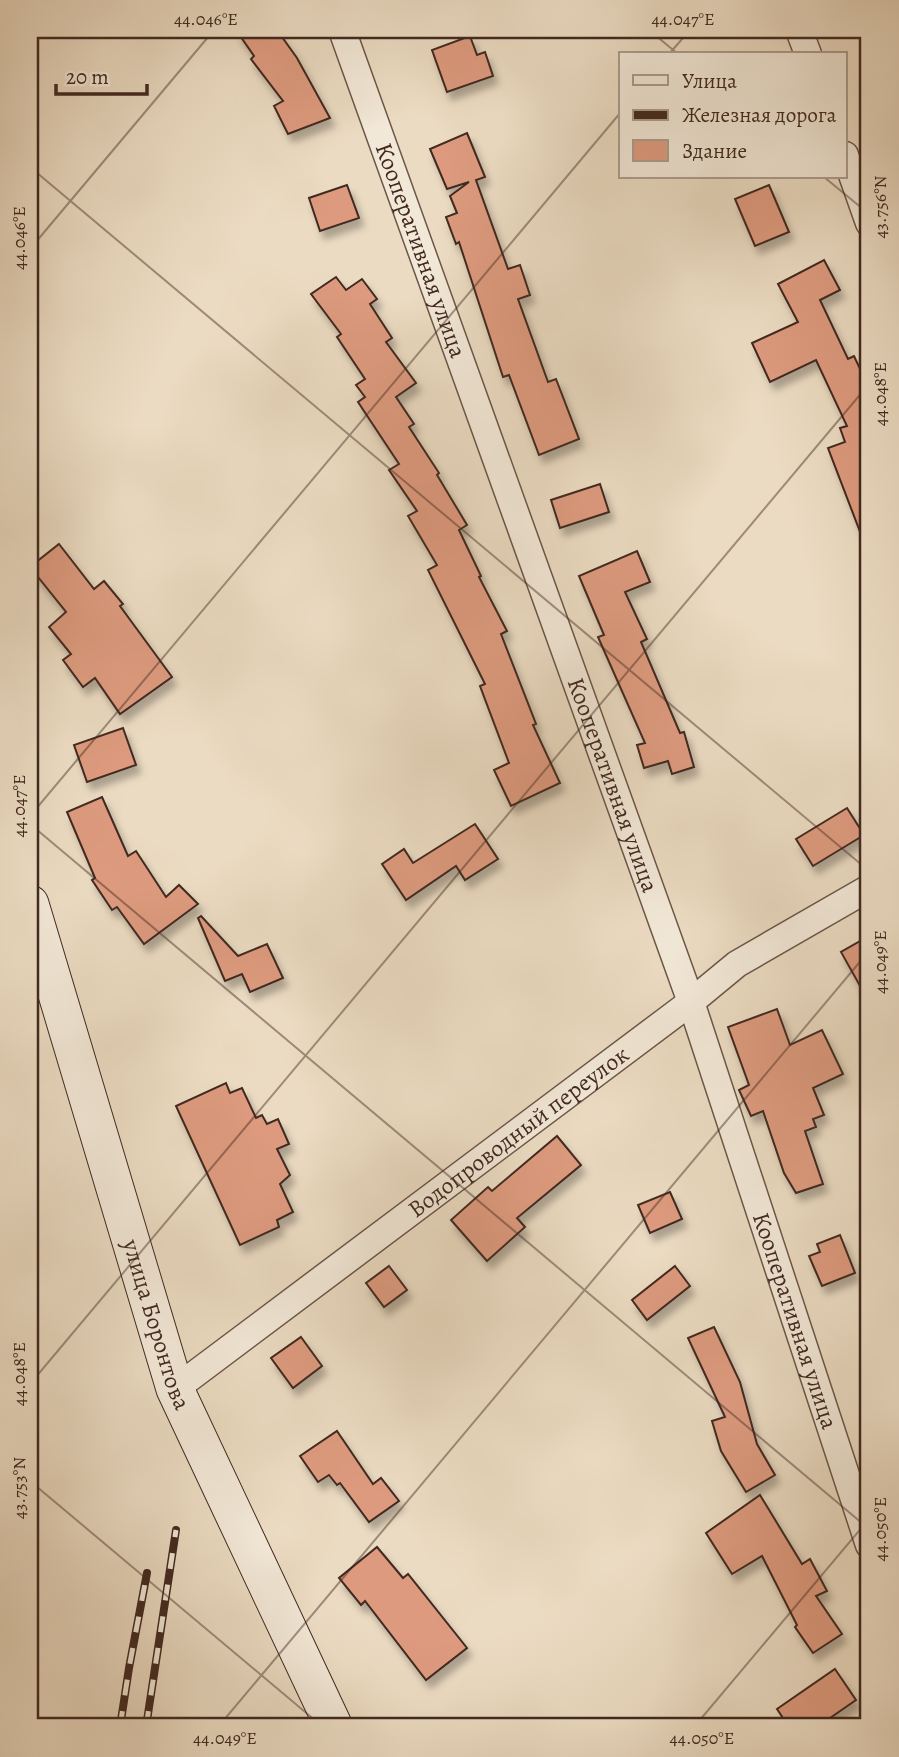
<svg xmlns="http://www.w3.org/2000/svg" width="899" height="1757" viewBox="0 0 899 1757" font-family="Alegreya,serif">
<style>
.building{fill:#dd9a7e;stroke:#412920;stroke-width:2;filter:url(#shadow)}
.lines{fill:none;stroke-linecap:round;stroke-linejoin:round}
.street-casing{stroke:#6c5648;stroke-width:29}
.secondary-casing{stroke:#412920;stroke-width:39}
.street{stroke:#f2e8d7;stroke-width:26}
.secondary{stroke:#f2e8d7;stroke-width:37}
.rail-casing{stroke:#412920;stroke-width:8}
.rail{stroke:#f2e8d7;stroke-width:5;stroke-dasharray:16;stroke-linecap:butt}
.ticks{fill:none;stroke:#412920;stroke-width:2;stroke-opacity:0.45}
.labels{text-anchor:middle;stroke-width:7;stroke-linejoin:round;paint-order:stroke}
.street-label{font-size:24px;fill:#412920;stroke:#f2e8d7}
.neatline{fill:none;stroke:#412920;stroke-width:2.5}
.ticks-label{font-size:18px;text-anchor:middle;fill:#412920}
</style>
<defs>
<filter id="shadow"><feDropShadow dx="4.5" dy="8" stdDeviation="3.5" flood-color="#0004"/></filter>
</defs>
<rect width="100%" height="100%" fill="#ebdbc2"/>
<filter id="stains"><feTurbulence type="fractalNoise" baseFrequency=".00286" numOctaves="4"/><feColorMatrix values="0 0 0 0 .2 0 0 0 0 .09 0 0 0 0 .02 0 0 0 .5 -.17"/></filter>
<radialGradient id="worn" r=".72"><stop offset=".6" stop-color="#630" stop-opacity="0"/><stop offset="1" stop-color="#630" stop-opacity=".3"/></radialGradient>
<!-- building -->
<g class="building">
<polygon points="236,30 277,30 297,58 330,118 288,134 274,106 283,101 251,59 254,56"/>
<polygon points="470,36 477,55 485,52 493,76 447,92 432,50"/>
<polygon points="467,133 485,177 476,180 508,269 520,265 530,295 518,299 548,382 556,379 579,439 539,455 509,375 503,377 459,242 456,244 446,217 457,213 450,196 469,182 447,189 430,149"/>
<polygon points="347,185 359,218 320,231 309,198"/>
<polygon points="769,185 789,232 755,246 735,199"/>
<polygon points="824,260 840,290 820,300 848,359 854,356 869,388 869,550 867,550 828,448 845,442 840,428 847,426 816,360 770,382 752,343 798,322 778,284"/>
<polygon points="336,277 346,290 362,279 377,299 370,304 392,338 386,342 416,383 396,397 414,424 409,427 439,473 437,475 467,525 459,530 481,576 479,577 507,631 501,634 536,724 533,725 560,783 511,806 494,770 509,763 480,686 485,684 428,570 437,565 408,516 417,511 389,470 399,464 358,402 365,397 356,385 365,379 337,337 341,334 311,294"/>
<polygon points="600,484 609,512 560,528 551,500"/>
<polygon points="59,544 94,589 104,581 123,604 120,606 172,677 120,714 95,678 83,687 63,660 71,654 49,627 66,612 30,567"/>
<polygon points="637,551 650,582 625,592 647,639 641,642 680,733 684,732 694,767 672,774 668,761 644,768 637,745 645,743 598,637 604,635 579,576"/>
<polygon points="123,728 136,765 87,782 74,745"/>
<polygon points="102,797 128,856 136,851 166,897 179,885 198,904 144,944 117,907 112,910 92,880 95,878 67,812"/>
<polygon points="847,808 864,835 813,866 796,839"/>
<polygon points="475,824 498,859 465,880 456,866 406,900 382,864 404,849 413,863"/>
<polygon points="201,916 238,956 267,944 283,978 250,992 242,974 225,981 198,918"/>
<polygon points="869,936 869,1002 841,952"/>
<polygon points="777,1009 790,1045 822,1030 843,1074 813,1088 824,1115 813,1119 816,1127 805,1131 823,1184 796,1193 784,1173 763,1111 751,1116 739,1090 749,1085 728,1027"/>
<polygon points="226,1083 230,1093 242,1088 256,1118 262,1115 267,1124 278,1119 289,1144 277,1149 290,1175 280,1184 293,1212 277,1220 279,1227 240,1245 176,1106"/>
<polygon points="557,1136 581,1165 517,1218 525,1227 487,1261 451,1220 488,1187 492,1191"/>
<polygon points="670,1192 682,1219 650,1233 638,1205"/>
<polygon points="840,1235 855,1273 822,1286 809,1256 820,1252 817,1244"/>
<polygon points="389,1266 407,1290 384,1307 366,1283"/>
<polygon points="675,1266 690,1286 647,1320 632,1300"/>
<polygon points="714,1327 740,1382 757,1444 775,1475 746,1492 721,1451 712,1421 725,1417 688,1338"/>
<polygon points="301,1337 322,1366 293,1388 271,1358"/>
<polygon points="337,1431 373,1484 381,1478 399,1501 369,1522 340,1483 337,1485 329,1475 318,1482 300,1456"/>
<polygon points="760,1495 802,1564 810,1559 827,1591 816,1596 842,1634 813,1653 795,1627 797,1625 762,1556 732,1574 706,1533"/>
<polygon points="377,1547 403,1578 408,1574 467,1648 426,1680 365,1601 361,1605 339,1578"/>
<polygon points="835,1669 856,1700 817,1727 789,1727 777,1709"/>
</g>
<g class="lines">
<defs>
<g id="street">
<path id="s1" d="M 342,30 L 691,1002 L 869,1545"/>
<polyline points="799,30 808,54"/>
<polyline points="845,155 869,223"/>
<path id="s2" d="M 175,1389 L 691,1002 L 737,964 L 869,888"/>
</g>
<g id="secondary">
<path id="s3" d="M 30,904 L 175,1389 L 334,1727"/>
</g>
</defs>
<!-- street casing -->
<use href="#street" class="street-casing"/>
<!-- secondary casing -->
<use href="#secondary" class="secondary-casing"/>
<!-- street -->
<use href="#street" class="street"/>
<!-- secondary -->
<use href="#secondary" class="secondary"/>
<defs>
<g id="rail">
<polyline points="120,1727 129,1668 147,1573"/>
<polyline points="146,1727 176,1530"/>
</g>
</defs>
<!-- rail casing -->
<use href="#rail" class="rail-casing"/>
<!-- rail -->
<use href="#rail" class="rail"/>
</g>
<!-- ticks -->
<path class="ticks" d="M 649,30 L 678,54M 669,54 L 690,30M 30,167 L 869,871M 824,177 L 869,214M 30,249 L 214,30M 30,816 L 621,112M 30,824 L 869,1529M 30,1384 L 869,384M 30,1481 L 323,1727M 218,1727 L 869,951M 694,1727 L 869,1519"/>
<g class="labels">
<!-- street labels -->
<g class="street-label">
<text dy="8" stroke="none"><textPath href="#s1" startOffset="234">Кооперативная улица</textPath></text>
<text dy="8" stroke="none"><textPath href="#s1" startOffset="802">Кооперативная улица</textPath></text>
<text dy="8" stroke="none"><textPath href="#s2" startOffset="429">Водопроводный переулок</textPath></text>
<text dy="8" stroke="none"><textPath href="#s1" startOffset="1368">Кооперативная улица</textPath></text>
<text dy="8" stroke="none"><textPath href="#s3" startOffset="439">улица Боронтова</textPath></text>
</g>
</g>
<!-- margin -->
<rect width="899" height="1757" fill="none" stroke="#ebdbc2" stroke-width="77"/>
<!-- legend -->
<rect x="619" y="52" width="228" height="126" fill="#f2e8d7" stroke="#ab9c8e" stroke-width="2"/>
<rect x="633" y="75" width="35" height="10" fill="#f2e8d7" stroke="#ab9c8e" stroke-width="2"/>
<text x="682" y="88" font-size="21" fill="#412920">Улица</text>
<rect x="633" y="110" width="35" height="10" fill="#412920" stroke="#ab9c8e" stroke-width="2"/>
<text x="682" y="122" font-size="21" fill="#412920">Железная дорога</text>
<rect x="633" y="140" width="35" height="21" fill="#dd9a7e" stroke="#ab9c8e" stroke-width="2"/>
<text x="682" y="158" font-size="21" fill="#412920">Здание</text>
<!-- scale -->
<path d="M56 84v10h91v-10" fill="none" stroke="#412920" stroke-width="3.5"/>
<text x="66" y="84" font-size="21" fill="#412920" stroke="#f2e8d7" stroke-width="5" paint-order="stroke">20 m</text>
<rect x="38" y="38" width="822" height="1680" class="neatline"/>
<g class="ticks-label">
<text x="206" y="25">44.046°E</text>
<text x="683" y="25">44.047°E</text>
<text transform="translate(880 207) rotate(-90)" y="6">43.756°N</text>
<text transform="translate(19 238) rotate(-90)" y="6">44.046°E</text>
<text transform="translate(880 394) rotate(-90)" y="6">44.048°E</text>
<text transform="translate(19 806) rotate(-90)" y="6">44.047°E</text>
<text transform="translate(880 962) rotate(-90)" y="6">44.049°E</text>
<text transform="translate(19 1374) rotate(-90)" y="6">44.048°E</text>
<text transform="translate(19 1488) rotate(-90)" y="6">43.753°N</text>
<text transform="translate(880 1529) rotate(-90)" y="6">44.050°E</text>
<text x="225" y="1744">44.049°E</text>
<text x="702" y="1744">44.050°E</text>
</g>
<rect width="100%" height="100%" filter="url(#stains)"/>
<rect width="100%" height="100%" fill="url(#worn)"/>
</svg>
